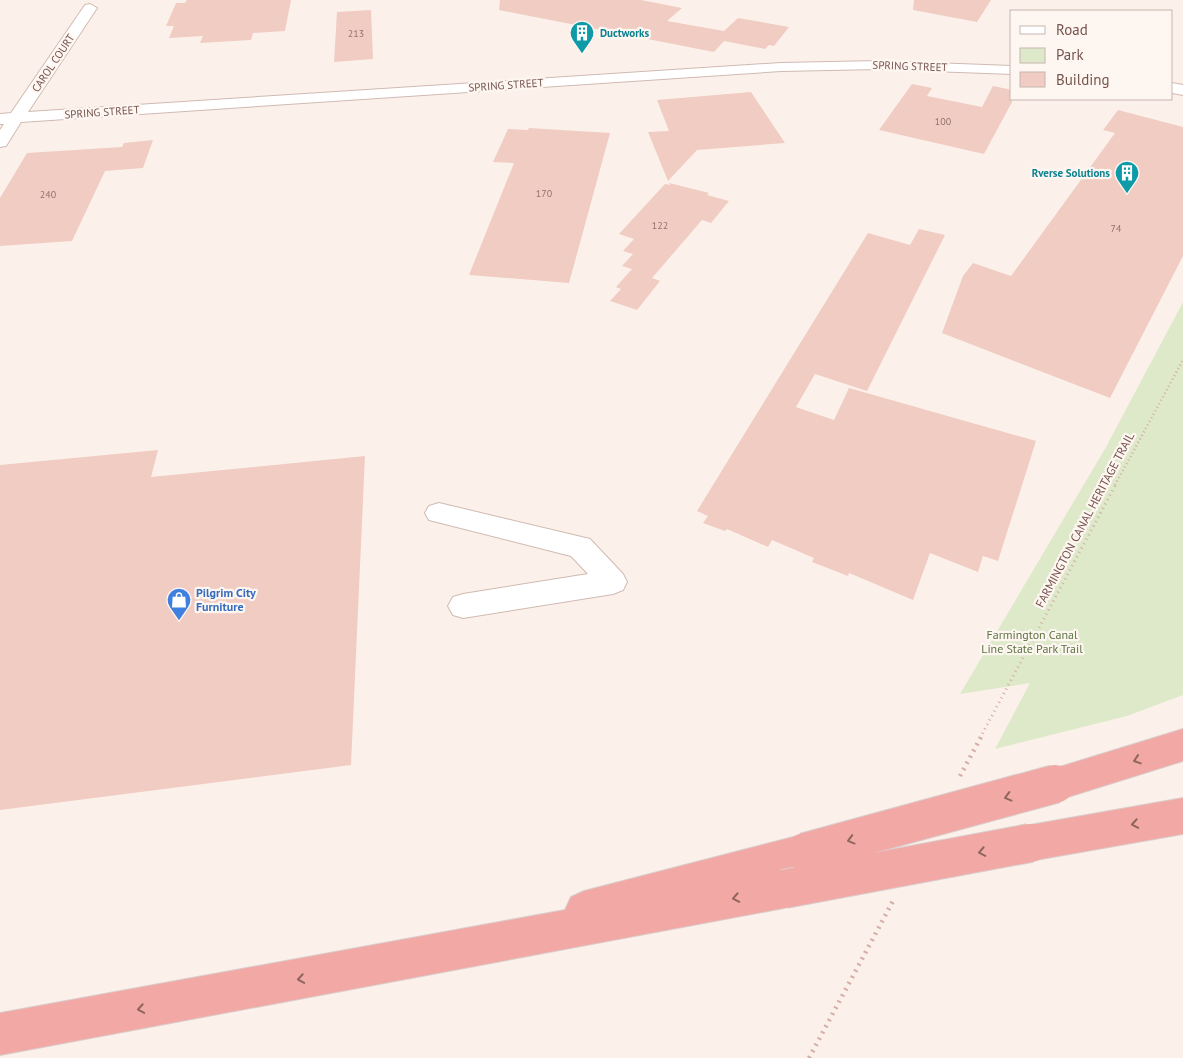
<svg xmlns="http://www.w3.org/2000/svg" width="1183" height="1058" viewBox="0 0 1183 1058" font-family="'PT Sans',sans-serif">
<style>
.green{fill:#dde9c9}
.building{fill:#f0ccc3}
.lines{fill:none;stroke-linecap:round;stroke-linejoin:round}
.minor-casing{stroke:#d0bab2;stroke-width:2}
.highway-casing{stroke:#d9cfcd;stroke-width:2}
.path-far2{stroke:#d5aea6;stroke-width:2.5;stroke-dasharray:1 3;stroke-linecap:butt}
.path-far1{stroke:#d5aea6;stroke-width:3;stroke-dasharray:1 4;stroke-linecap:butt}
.path{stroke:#d5aea6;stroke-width:4.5;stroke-dasharray:2 5;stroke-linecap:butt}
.minor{fill:#fff;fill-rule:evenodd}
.highway{fill:#f2a9a5;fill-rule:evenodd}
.highway-bridge-casing{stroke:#d9cfcd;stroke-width:40;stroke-linecap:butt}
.highway-bridge{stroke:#f2a9a5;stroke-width:38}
.oneway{stroke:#8f655f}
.labels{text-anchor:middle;stroke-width:4.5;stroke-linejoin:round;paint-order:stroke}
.number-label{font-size:10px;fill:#94726b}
.far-culture-label{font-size:11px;font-weight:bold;fill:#0d838f;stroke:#fef6f1;text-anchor:start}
.far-street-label{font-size:11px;fill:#76544e;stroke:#fef6f1}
.street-label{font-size:12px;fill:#76544e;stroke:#fef6f1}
.shop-label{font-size:12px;font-weight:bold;fill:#366cbe;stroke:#fef6f1;text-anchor:start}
.park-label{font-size:12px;fill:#5d7544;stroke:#fef6f1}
</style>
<rect width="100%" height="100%" fill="#fcf1ea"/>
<!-- green -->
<polygon class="green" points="1183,302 1183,695 1127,716 995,749 1030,683 960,694 1106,447"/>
<!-- building -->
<g class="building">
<polygon points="187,0 291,0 285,31 253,33 251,40 200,43 203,36 169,38 174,26 166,26 176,3 185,3"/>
<polygon points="500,0 641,0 682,8 667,21 724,31 738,18 789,27 774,46 769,45 765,49 724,41 714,52 499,10"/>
<polygon points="914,0 991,0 977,22 913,10"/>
<polygon points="371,10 373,59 334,62 337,12"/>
<polygon points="912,84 932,88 927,96 982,107 993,86 1012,90 1012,102 984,154 879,130"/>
<polygon points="751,92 785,143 697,150 668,181 648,132 669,131 657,100"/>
<polygon points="1118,110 1183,127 1183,256 1110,398 942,333 963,276 973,263 1011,276 1115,133 1103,130"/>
<polygon points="529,128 610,133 569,283 469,275 514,163 493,162 508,129 528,130"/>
<polygon points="153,140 143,168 105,171 72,241 0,246 0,198 27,153 122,147 124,143"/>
<polygon points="669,183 709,193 707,195 729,201 711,223 702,220 652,278 660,281 637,310 610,301 621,289 616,287 632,269 622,266 633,254 623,251 634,239 619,234 665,184 670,185"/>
<polygon points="919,229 945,235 867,391 815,374 796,407 834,420 849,388 1036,441 998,561 983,556 978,572 930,553 913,600 849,573 848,576 812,562 814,558 772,540 768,547 727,529 725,531 703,523 708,516 697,511 868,233 910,245"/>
<polygon points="158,450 151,477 365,456 351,765 0,810 0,465"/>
</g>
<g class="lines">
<defs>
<g id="minor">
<polygon points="90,4 97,8 28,112 781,63 879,61 1012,66 1012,74 879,69 781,71 21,122 6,146 0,147 0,130 4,124 0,124 0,114 11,113 85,5"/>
<polygon points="1172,83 1183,85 1183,95 1172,93"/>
<polygon points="439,503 590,539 623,574 627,582 623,590 613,594 463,618 453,615 448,606 453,597 463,594 588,574 571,556 429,520 425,513 429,506"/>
</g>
<g id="highway">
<polygon points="1183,729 1183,761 1055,801 1043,796 1038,784 1043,772"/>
<polygon points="1183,798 1183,834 1030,861 1017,856 1012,843 1017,830 1030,825"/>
<polygon points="805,834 818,839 823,852 818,865 792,874 797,876 803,889 797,902 784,908 0,1055 0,1013 565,910 571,897 584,891"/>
</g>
</defs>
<!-- minor casing -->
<use href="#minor" class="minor-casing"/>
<!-- highway casing -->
<use href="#highway" class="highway-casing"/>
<!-- path-far2 -->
<polyline class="path-far2" points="1115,485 1183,360"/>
<!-- path-far1 -->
<polyline class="path-far1" points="980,738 1116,484"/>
<!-- path -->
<g class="path">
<polyline points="960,776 981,737"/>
<polyline points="809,1058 893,901"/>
</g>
<!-- minor -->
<use href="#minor" class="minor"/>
<!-- highway -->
<use href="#highway" class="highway"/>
<defs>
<g id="highway-bridge">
<polyline points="805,852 1055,784"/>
<polyline points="784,889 1030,843"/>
</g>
</defs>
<!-- highway-bridge casing -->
<use href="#highway-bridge" class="highway-bridge-casing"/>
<!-- highway-bridge -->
<use href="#highway-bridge" class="highway-bridge"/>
</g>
<!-- one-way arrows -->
<defs><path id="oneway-chevron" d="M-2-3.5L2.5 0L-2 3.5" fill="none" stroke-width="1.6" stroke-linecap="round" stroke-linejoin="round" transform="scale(1.25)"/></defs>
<g class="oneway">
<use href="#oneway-chevron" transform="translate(1137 760) rotate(162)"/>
<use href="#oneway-chevron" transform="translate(1008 797) rotate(165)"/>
<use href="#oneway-chevron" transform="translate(1135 824) rotate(170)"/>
<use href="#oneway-chevron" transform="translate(851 840) rotate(165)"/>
<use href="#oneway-chevron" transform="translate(982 852) rotate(169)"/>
<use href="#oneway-chevron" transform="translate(736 898) rotate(169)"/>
<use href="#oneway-chevron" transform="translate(301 979) rotate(170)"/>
<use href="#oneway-chevron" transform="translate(141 1009) rotate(170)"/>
</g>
<!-- icons -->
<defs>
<symbol id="building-pin" viewBox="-11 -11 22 30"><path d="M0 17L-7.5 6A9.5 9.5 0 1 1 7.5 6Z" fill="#0f9aa8" stroke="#fef6f1"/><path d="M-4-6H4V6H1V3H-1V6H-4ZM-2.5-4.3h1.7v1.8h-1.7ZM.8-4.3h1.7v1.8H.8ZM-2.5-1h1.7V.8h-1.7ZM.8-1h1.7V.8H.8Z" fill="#fff"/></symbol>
<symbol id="shop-pin" viewBox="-11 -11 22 30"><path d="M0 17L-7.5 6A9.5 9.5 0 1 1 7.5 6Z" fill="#3f7fe0" stroke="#fef6f1"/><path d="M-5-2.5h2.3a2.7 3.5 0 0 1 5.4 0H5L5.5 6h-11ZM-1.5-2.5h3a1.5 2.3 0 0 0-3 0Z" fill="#fff"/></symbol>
</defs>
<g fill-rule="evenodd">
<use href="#building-pin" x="568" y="19" width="28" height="38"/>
<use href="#building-pin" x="1113" y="159" width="28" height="38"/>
<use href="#shop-pin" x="165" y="586" width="28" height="38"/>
</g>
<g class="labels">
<!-- number labels -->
<g class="number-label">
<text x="356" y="37">213</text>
<text x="943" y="125">100</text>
<text x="544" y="197">170</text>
<text x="48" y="198">240</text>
<text x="660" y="229">122</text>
<text x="1116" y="232">74</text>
</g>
<!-- far-culture labels -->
<g class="far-culture-label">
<text x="600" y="37">Ductworks</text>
<text x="1110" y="177" text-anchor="end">Rverse Solutions</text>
</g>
<!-- far-street labels -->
<g class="far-street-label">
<text transform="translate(53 63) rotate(-56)" y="4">CAROL COURT</text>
<text transform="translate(910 66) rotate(2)" y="4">SPRING STREET</text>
<text transform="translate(506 85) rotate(-4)" y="4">SPRING STREET</text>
<text transform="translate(102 112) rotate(-4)" y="4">SPRING STREET</text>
</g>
<!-- street labels -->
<g class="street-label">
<text transform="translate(1085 520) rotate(-62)" y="4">FARMINGTON CANAL HERITAGE TRAIL</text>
</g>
<!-- shop labels -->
<g class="shop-label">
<text x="196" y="597">Pilgrim City<tspan x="196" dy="14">Furniture</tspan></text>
</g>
<!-- park labels -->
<g class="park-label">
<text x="1032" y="639">Farmington Canal<tspan x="1032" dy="14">Line State Park Trail</tspan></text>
</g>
</g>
<!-- legend -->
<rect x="1010" y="10" width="162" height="90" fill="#fef6f1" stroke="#c8b5b0"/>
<rect x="1020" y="26" width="25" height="8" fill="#ffffff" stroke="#c8b5b0"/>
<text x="1056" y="35" font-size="15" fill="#76544e">Road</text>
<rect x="1020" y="48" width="25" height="15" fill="#dde9c9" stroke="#c8b5b0"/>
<text x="1056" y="60" font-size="15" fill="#76544e">Park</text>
<rect x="1020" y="72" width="25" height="15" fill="#f0ccc3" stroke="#c8b5b0"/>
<text x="1056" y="85" font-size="15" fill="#76544e">Building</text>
</svg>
